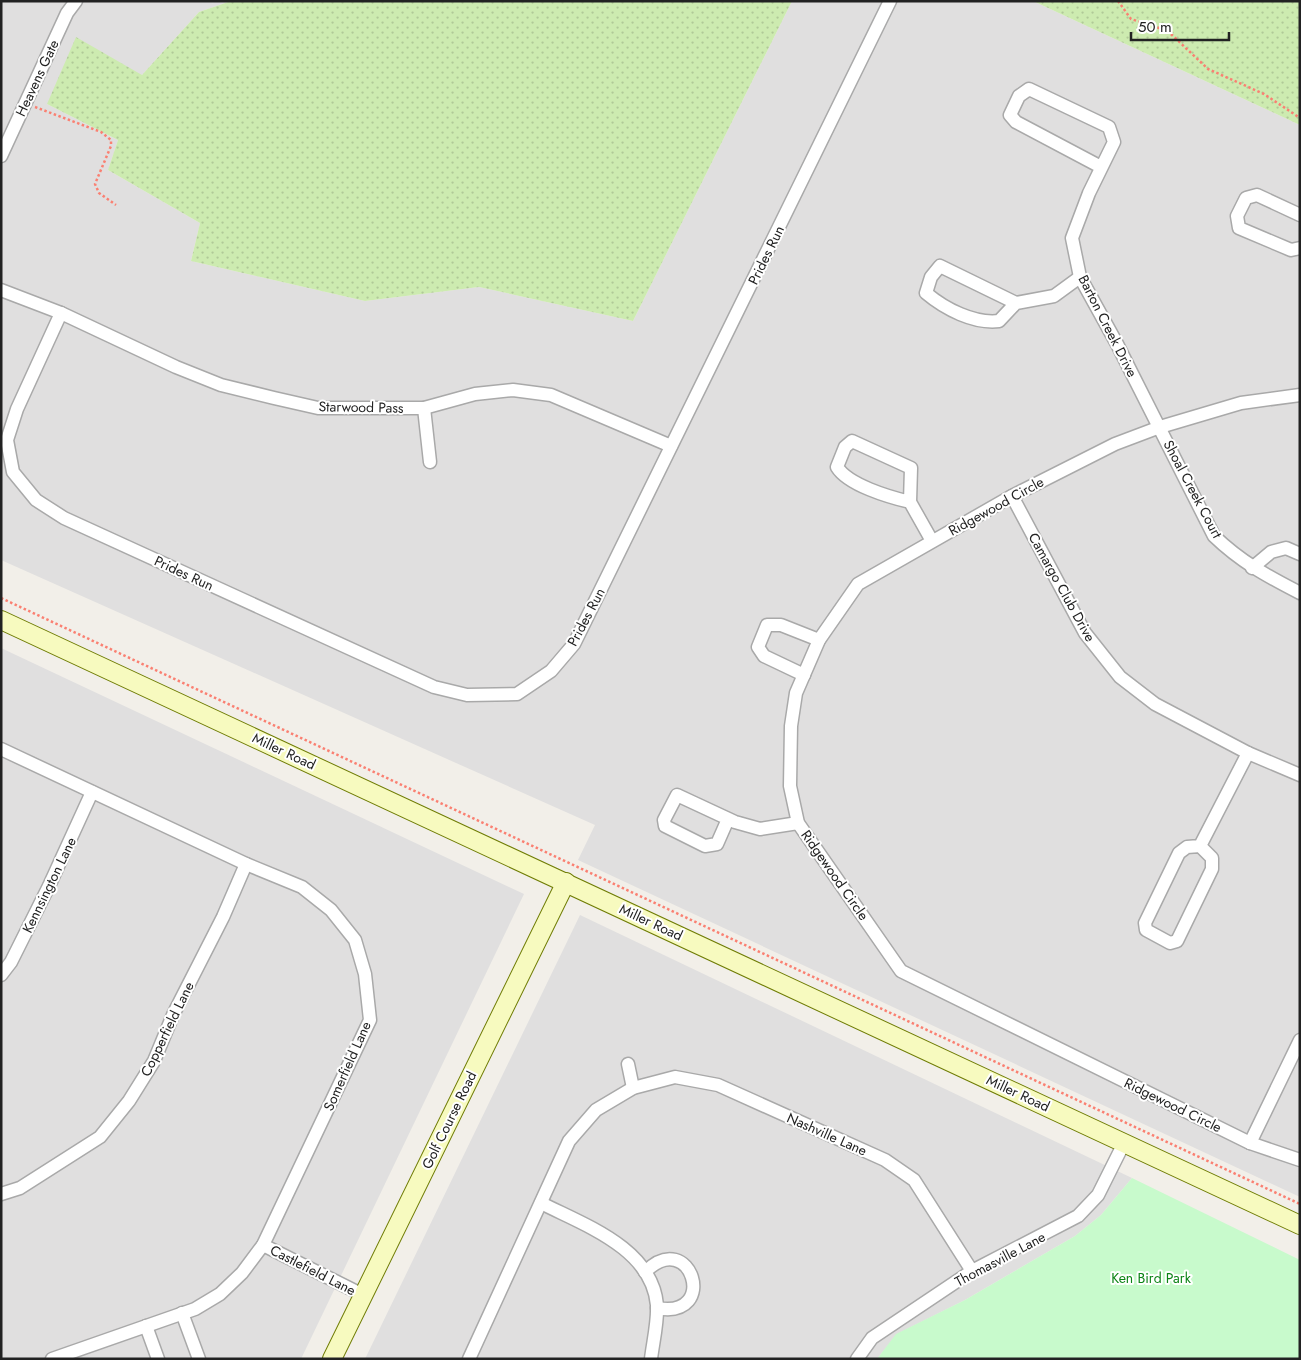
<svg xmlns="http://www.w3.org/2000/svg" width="1301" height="1360" viewBox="0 0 1301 1360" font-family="Jost,sans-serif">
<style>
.residential{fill:#e0dfdf}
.grass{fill:url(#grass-dots)}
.park{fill:#c8facc}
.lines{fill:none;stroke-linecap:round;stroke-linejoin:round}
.street-casing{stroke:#a9a9a9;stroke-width:15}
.secondary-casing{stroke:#707d05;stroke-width:20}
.path{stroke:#fa8072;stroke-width:2.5;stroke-dasharray:2.5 2.5;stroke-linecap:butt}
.street{stroke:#fff;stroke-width:12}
.secondary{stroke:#f7fabf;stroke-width:18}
.labels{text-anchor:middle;stroke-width:4;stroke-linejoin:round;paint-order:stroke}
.street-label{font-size:14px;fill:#222;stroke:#fff}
.park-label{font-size:14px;fill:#0c8416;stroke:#fff}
</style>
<defs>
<pattern id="grass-dots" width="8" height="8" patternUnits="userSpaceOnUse" patternTransform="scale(1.25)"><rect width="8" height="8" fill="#cdebb0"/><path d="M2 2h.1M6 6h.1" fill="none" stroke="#b0c997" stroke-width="1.8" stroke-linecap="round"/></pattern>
</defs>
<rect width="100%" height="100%" fill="#f2efe9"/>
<!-- residential -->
<g class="residential">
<polygon points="1,1 231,1 199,12 142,75 47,104 118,140 108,170 200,223 191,261 365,301 479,287 633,321 792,1 1033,1 1300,125 1300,1197 578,860 595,825 1,560"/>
<polygon points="1,648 524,894 301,1359 1,1359"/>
<polygon points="580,915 1132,1178 1101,1215 1075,1236 965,1300 897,1334 877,1359 365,1359"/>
</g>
<!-- grass -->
<g class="grass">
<polygon points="231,1 792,1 633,321 479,287 365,301 191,261 200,223 108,170 118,140 47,104 76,37 142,75 199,12"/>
<polygon points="1033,1 1300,1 1300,125"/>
</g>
<!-- park -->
<polygon class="park" points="1132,1178 1300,1260 1300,1359 877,1359 896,1334 965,1300 1075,1236 1101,1215"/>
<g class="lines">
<defs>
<g id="street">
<polyline points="1,156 67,13 76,1"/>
<path d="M 1101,167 L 1016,122 L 1010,115 L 1019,96 L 1029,89 L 1109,127 L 1114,142 L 1089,193 L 1072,238 L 1080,277 L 1117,344 L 1214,536 C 1241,562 1267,576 1300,593"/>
<polyline points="1300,215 1257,195 1246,198 1237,216 1239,228 1291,250 1300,248"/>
<polyline points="1,290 61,313 176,367 221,385 274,398 318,408 424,408 475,394 513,390 551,395 671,446"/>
<path d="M 1016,303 L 999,321 C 974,324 945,309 926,293 L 931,277 L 940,266 L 1016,303 L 1054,296 L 1080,277"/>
<polyline points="61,313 17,409 7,440 13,472 36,500 64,518 434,687 467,695 517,694 551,671 574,644 890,1"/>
<polyline points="1300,395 1241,403 1160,427 1115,444 1012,496 858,584 819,640 796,693 791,726 790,786 798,823 901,971 1250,1143 1300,1160"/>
<polyline points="424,408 430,462"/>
<polyline points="1012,496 1085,633 1120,677 1155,704 1248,753 1300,775"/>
<path d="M 910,502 C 889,497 848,485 837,467 L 845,447 L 852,441 L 911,468 L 910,502 L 932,541"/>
<polyline points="1252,568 1271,552 1286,548 1300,554"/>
<polyline points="804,675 764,656 758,647 767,625 781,625 819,640"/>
<polyline points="1,749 246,864 302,887 331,910 355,940 365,974 370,1020 263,1245 242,1273 220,1294 195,1309 52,1359"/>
<polyline points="728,819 717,844 705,846 665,826 664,820 677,795 735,822 760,829 798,823"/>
<polyline points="1200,846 1187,847 1179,853 1145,923 1146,930 1170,943 1177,941 1212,869 1212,858 1200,846 1248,753"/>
<polyline points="1,975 11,962 49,886 92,792"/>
<polyline points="628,1064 633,1088"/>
<polyline points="1250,1143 1300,1040"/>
<polyline points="1,1194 20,1188 100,1137 129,1101 154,1061 173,1015 223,917 246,864"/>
<path d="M 541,1203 C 584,1225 652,1248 657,1305 C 658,1322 653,1342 651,1359"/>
<polyline points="263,1245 363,1295"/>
<path d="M 645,1272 C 691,1226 720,1320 657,1308"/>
<polyline points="182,1313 199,1359"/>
<polyline points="146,1326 158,1359"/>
<polyline points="469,1359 569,1141 596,1110 633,1088 675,1077 718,1085 885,1160 914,1180 972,1271"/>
<polyline points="857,1359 872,1338 972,1271 1078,1216 1098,1195 1124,1143"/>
</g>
<g id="secondary">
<polyline points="1,620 1300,1225"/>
<polyline points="332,1359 566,882"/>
</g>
</defs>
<!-- street casing -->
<use href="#street" class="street-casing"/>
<!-- secondary casing -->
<use href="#secondary" class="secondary-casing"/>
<!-- path -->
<g class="path">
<polyline points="1118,1 1131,19 1159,28 1172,35 1208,69 1264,94 1300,118"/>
<polyline points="35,107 101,132 111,140 111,146 95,184 99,193 116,205"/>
<polyline points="1,598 1300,1204"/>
</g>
<!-- street -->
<use href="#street" class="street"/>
<!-- secondary -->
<use href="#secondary" class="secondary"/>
</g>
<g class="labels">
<!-- street labels -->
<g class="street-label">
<text transform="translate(37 78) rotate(-65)" y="5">Heavens Gate</text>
<text transform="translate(766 255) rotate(-64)" y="5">Prides Run</text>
<text transform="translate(1108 326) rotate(63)" y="5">Barton Creek Drive</text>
<text transform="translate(361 407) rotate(1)" y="5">Starwood Pass</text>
<text transform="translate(1193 489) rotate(62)" y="5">Shoal Creek Court</text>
<text transform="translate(996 506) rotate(-29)" y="5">Ridgewood Circle</text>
<text transform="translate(184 573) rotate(25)" y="5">Prides Run</text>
<text transform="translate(1062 587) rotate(61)" y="5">Camargo Club Drive</text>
<text transform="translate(586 617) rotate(-62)" y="5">Prides Run</text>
<text transform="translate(284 751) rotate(25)" y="5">Miller Road</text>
<text transform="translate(835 875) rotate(55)" y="5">Ridgewood Circle</text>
<text transform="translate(49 885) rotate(-64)" y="5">Kennsington Lane</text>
<text transform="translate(651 922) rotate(25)" y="5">Miller Road</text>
<text transform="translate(167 1029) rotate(-64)" y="5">Copperfield Lane</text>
<text transform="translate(347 1066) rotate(-66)" y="5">Somerfield Lane</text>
<text transform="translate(1018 1093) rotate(25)" y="5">Miller Road</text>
<text transform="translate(1173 1105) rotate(26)" y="5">Ridgewood Circle</text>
<text transform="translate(449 1120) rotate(-64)" y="5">Golf Course Road</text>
<text transform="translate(827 1134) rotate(24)" y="5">Nashville Lane</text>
<text transform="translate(1000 1259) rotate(-28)" y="5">Thomasville Lane</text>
<text transform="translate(313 1270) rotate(27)" y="5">Castlefield Lane</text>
</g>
<!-- park labels -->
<g class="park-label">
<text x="1151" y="1283">Ken Bird Park</text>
</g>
</g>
<!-- border -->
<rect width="1301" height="1360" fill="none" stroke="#222222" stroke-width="5"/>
<!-- scale -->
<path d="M1131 32v8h98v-8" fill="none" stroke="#222222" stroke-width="2.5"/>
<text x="1138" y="32" font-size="15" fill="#222222" stroke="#ffffff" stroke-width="4" paint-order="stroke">50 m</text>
</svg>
